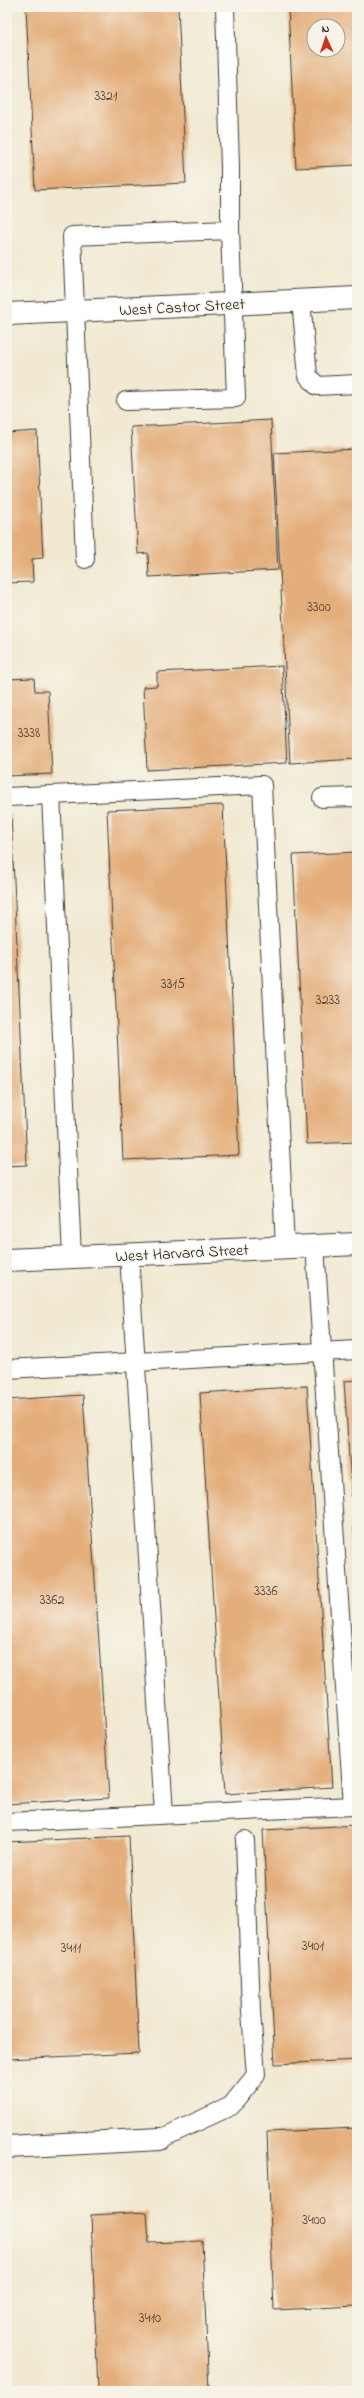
<svg xmlns="http://www.w3.org/2000/svg" width="364" height="2398" viewBox="0 0 364 2398" font-family="'Indie Flower',sans-serif">
<style>
.building{fill:#e4ae7c;fill-rule:evenodd}
.lines{fill:none;stroke-linecap:round;stroke-linejoin:round}
.service-casing{stroke:#3c3b37;stroke-width:20}
.minor-casing{stroke:#3c3b37;stroke-width:24}
.tertiary-casing{stroke:#3c3b37;stroke-width:24}
.service{stroke:#fff;stroke-width:18}
.minor{stroke:#fff;stroke-width:22}
.tertiary{stroke:#fff;stroke-width:22}
.labels{text-anchor:middle;stroke-width:3;stroke-linejoin:round;paint-order:stroke}
.number-label{font-size:14px;fill:#4e4034}
.street-label{font-size:16px;fill:#1c1c1c;stroke:#f7f3e8}
</style>
<rect width="100%" height="100%" fill="#f7f3e8"/>
<filter id="ink" filterUnits="userSpaceOnUse"><feTurbulence type="fractalNoise" baseFrequency=".025" numOctaves="2"/><feDisplacementMap in="SourceGraphic" scale="8" xChannelSelector="R" yChannelSelector="G"/><feConvolveMatrix kernelMatrix="1 2 1 2 8 2 1 2 1" color-interpolation-filters="sRGB"/></filter>
<filter id="wash" filterUnits="userSpaceOnUse"><feTurbulence type="fractalNoise" baseFrequency=".012" numOctaves="4" result="noise"/><feDisplacementMap in="SourceGraphic" scale="16" xChannelSelector="R" yChannelSelector="G"/><feGaussianBlur stdDeviation="0.9" result="paint"/><feColorMatrix in="noise" values="0 0 0 0 0 0 0 0 0 0 0 0 0 0 0 0 0 1.4 0 .05"/><feComposite in="paint" operator="in"/></filter>
<g filter="url(#wash)">
<rect width="100%" height="100%" fill="#f1e9d1"/>
<g id="blocks">
<!-- building -->
<g class="building">
<polygon points="26,7 178,7 186,183 35,190"/>
<path d="M 288,7 L 357,7 L 357,165 L 296,168 ZM 314,26 L 338,26 L 338,50 L 314,50 Z"/>
<polygon points="271,420 278,570 149,577 148,553 138,554 131,427"/>
<polygon points="37,431 43,558 32,559 33,582 7,583 7,433"/>
<polygon points="357,449 357,759 290,763 274,453"/>
<polygon points="282,666 287,763 147,770 143,687 157,686 157,672"/>
<polygon points="34,678 35,691 48,691 52,774 7,776 7,679"/>
<polygon points="223,805 239,1155 123,1160 107,810"/>
<polygon points="7,815 11,815 27,1165 7,1166"/>
<polygon points="357,852 357,1142 307,1144 293,855"/>
<polygon points="357,1380 357,1562 356,1562 344,1381"/>
<polygon points="307,1386 332,1787 225,1794 200,1393"/>
<polygon points="83,1395 109,1798 7,1804 7,1400"/>
<polygon points="357,1825 357,2060 275,2064 263,1830"/>
<polygon points="129,1836 139,2053 7,2059 7,1842"/>
<polygon points="357,2128 357,2306 274,2310 267,2132"/>
<polygon points="147,2212 149,2243 202,2241 209,2391 98,2391 91,2215"/>
</g>
</g>
</g>
<g filter="url(#ink)">
<use href="#blocks" fill-opacity="0" stroke="#3c3b37" stroke-width="1"/>
<g class="lines">
<defs>
<g id="service">
<polyline points="225,7 230,167 230,230"/>
<polyline points="301,300 308,376 317,386 357,384"/>
<polyline points="85,559 72,236 230,230 236,398 126,401"/>
<polyline points="7,797 51,795"/>
<polyline points="322,798 357,797"/>
<polyline points="129,1254 164,1814"/>
<polyline points="72,1257 51,795 262,785 285,1247"/>
<polyline points="7,1369 357,1350"/>
<polyline points="7,1822 353,1806 315,1246"/>
<polyline points="160,2139 231,2106 256,2075 251,2012 245,1840"/>
</g>
<g id="minor">
<polyline points="7,314 357,298"/>
<polyline points="7,2147 160,2139"/>
</g>
<polyline id="tertiary" points="7,1260 357,1244"/>
</defs>
<!-- service casing -->
<use href="#service" class="service-casing"/>
<!-- minor casing -->
<use href="#minor" class="minor-casing"/>
<!-- tertiary casing -->
<use href="#tertiary" class="tertiary-casing"/>
<!-- service -->
<use href="#service" class="service"/>
<!-- minor -->
<use href="#minor" class="minor"/>
<!-- tertiary -->
<use href="#tertiary" class="tertiary"/>
</g>
</g>
<g class="labels">
<!-- number labels -->
<g class="number-label">
<text x="106" y="100">3321</text>
<text x="319" y="611">3300</text>
<text x="29" y="737">3338</text>
<text x="173" y="988">3315</text>
<text x="328" y="1004">3233</text>
<text x="266" y="1595">3336</text>
<text x="52" y="1604">3362</text>
<text x="313" y="1950">3401</text>
<text x="71" y="1952">3411</text>
<text x="314" y="2224">3400</text>
<text x="150" y="2322">3410</text>
</g>
<!-- street labels -->
<g class="street-label">
<text transform="translate(182 306) rotate(-3)" y="6">West Castor Street</text>
<text transform="translate(182 1252) rotate(-3)" y="6">West Harvard Street</text>
</g>
</g>
<!-- margin -->
<rect width="364" height="2398" fill="none" stroke="#f7f3e8" stroke-width="24"/>
<!-- north arrow -->
<g transform="translate(326 38) rotate(357)"><circle r="19" fill="#f7f3e8" stroke="#9f9d96"/>
<path d="M0-3L7 15L0 10L-7 15Z" fill="#c8321e"/>
<text y="-6" font-size="11" font-weight="bold" text-anchor="middle" fill="#1c1c1c">N</text>
</g>
</svg>
